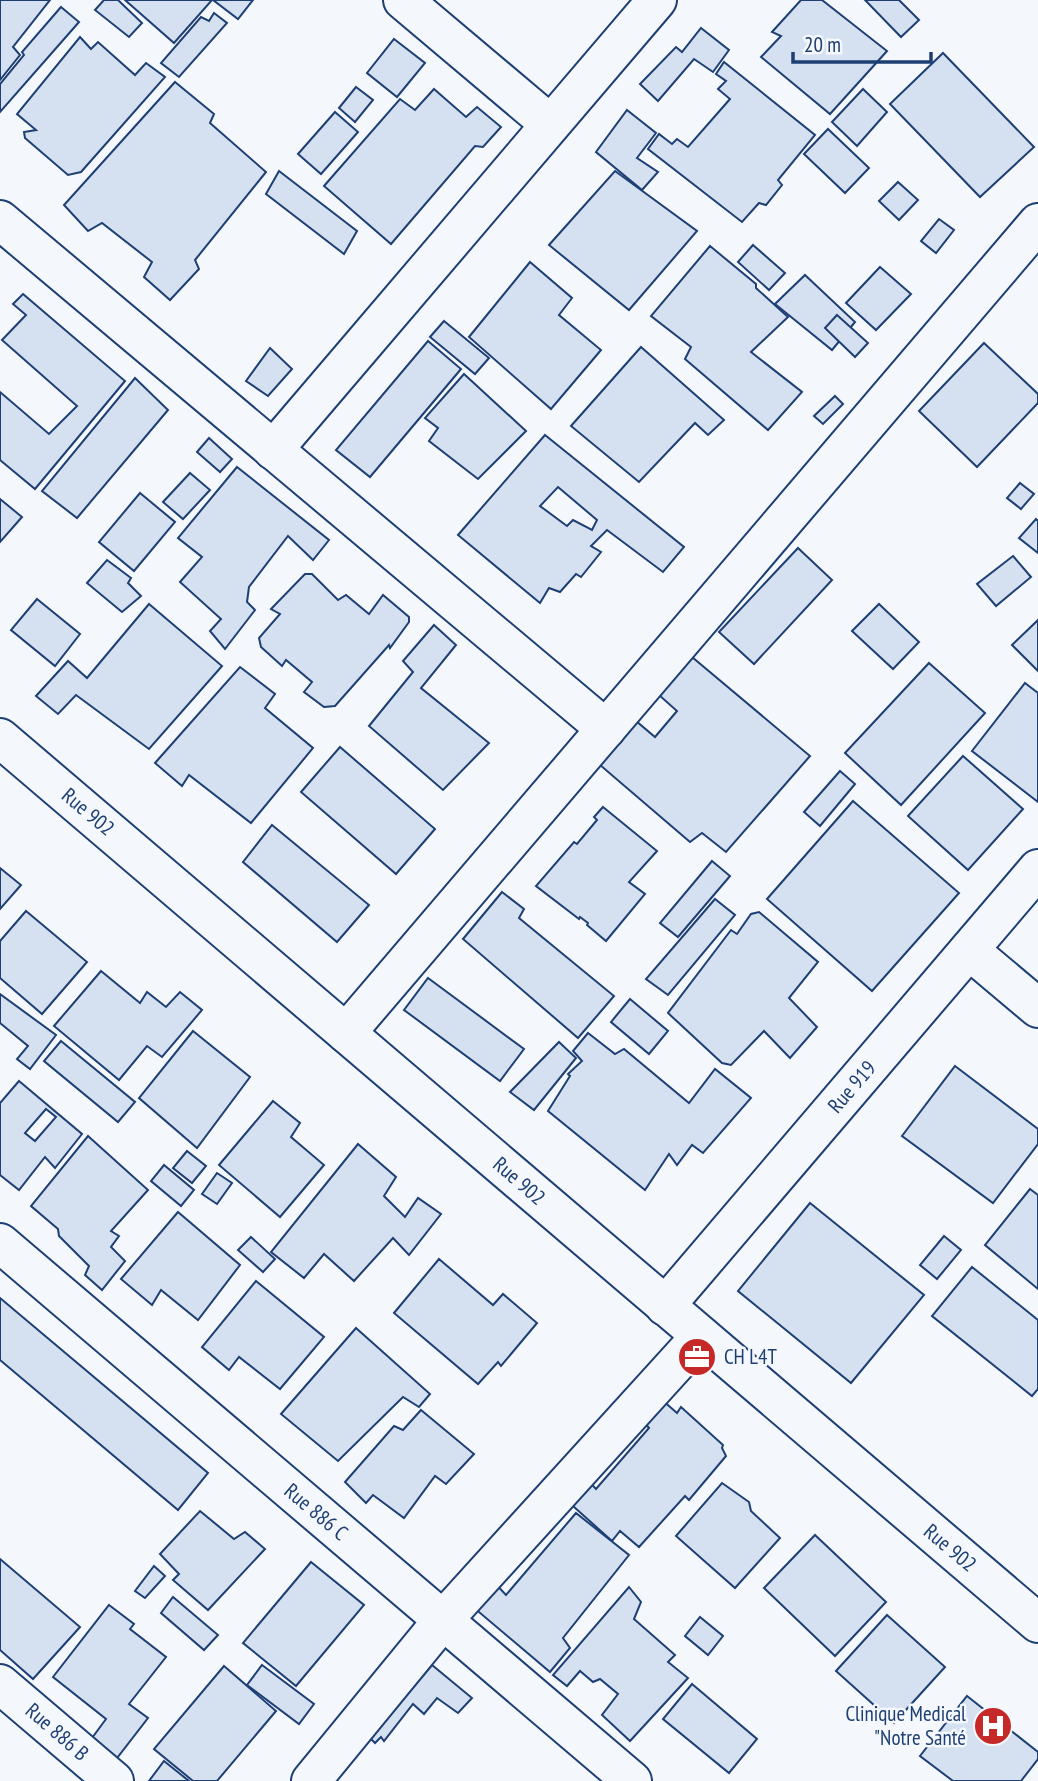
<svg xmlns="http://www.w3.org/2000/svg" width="1038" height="1781" viewBox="0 0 1038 1781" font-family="'PT Sans Narrow',sans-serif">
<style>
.building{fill:#d5e0f0;stroke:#1d3f73;stroke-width:2;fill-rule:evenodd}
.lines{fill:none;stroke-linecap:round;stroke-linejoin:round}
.minor-casing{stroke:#1d3f73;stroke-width:42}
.minor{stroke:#f4f7fb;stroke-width:38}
.labels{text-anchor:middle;stroke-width:5;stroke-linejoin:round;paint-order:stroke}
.street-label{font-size:21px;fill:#1d3f73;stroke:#f4f7fb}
.poi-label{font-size:21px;fill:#1d3f73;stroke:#f4f7fb;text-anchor:start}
</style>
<rect width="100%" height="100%" fill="#f4f7fb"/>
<!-- building -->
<g class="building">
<polygon points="0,0 50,0 13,47 20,55 0,80"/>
<polygon points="104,0 118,0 142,23 129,37 95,10"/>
<polygon points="125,0 212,0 174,43"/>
<polygon points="213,0 253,0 238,19"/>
<polygon points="801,0 822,0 887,51 830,114 761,57 781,36 772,32"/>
<polygon points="865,0 899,0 919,20 901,37"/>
<polygon points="61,7 79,22 0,112 0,84 24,55 22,52"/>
<polygon points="214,13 227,23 179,77 161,63 201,17 209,21"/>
<polygon points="701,28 729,50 713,72 694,59 658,101 640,84 676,47 682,52"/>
<polygon points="80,37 91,49 98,42 135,75 146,63 165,77 81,172 68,175 25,138 24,132 36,130 17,114"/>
<polygon points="394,39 425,63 397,97 367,73"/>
<polygon points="943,53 1034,147 980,197 890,104"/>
<polygon points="724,62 815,135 778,180 782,185 766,205 759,203 742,222 648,149 659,134 672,144 677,139 688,147 730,99 718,89 726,81 716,74"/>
<polygon points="175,82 214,114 210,123 266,172 195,260 199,269 170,300 144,277 152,262 102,223 88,231 64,205"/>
<polygon points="356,87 373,100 355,122 339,108"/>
<polygon points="434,89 466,117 477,107 501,127 483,147 475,146 391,244 324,186 400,99 415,110"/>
<polygon points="863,89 887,112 857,146 832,122"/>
<polygon points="627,110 656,133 637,158 658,172 642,190 596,152"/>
<polygon points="335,112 358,132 321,174 298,154"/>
<polygon points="828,129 869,168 845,193 804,154"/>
<polygon points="279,171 357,231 344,254 266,194"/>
<polygon points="615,171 697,231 629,310 549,245"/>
<polygon points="898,182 918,200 899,220 879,201"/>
<polygon points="939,219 954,230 936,253 921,241"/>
<polygon points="753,245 785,273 769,290 738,262"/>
<polygon points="710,246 756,284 756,288 788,317 751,352 802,392 768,430 685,359 691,347 651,316"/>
<polygon points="530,262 572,298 559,315 601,350 551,409 469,337"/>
<polygon points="880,267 911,294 876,330 846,303"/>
<polygon points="805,275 855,322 832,350 775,304"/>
<polygon points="23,294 125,381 35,489 0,460 0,392 49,434 77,406 2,340 26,315 13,304"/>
<polygon points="837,315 868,343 855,357 825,328"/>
<polygon points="444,321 489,358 475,374 430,337"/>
<polygon points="428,341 461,369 370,477 336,450"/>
<polygon points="984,343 1038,394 1038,403 977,467 919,411"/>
<polygon points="641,347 724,420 708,435 695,423 639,482 571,426"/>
<polygon points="270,348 292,369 268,396 246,381"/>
<polygon points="464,374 526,431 478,479 429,441 438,428 425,418"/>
<polygon points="135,378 168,410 77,518 42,491"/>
<polygon points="835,396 843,404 823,424 814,416"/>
<path d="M 545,435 L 684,547 L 663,572 L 607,530 L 591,546 L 601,552 L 581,577 L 576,574 L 560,592 L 549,588 L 540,603 L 458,535 ZM 558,487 L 597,520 L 592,530 L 573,520 L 567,526 L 540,506 Z"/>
<polygon points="209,438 232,459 220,472 197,452"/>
<polygon points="237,467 329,540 313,560 288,536 249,587 247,602 255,610 225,649 210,631 221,619 180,582 202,557 178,538"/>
<polygon points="190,473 210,490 183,519 163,502"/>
<polygon points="1020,483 1034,494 1021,509 1007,498"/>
<polygon points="140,493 175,522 134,571 99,542"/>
<polygon points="0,499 22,517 0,542"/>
<polygon points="1036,519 1038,521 1038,553 1019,538"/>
<polygon points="798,548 832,580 754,664 719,632"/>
<polygon points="1013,556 1031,577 996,606 977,584"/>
<polygon points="107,560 131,578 128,583 141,596 122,612 87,583"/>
<polygon points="305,574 312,574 338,600 346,595 369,614 383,595 409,617 409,622 390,648 389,645 335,706 324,707 304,692 312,682 286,660 282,666 261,647 259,638 280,614 271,609"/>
<polygon points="37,599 80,634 55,666 11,630"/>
<polygon points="149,604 222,666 149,749 76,695 58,714 36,696 68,661 87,678"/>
<polygon points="879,604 919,642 893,669 852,631"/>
<polygon points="1038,620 1038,671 1012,645"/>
<polygon points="434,625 456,645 421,688 489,743 443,790 369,726 413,672 403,661"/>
<polygon points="692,657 810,756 726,852 702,833 690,842 600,765 636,721 655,737 677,711 659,695"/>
<polygon points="929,663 985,713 901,805 845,753"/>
<polygon points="240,667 275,694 265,708 313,748 251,823 189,775 182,786 155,763"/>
<polygon points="1025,683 1038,693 1038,802 972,751"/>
<polygon points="340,747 435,829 396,874 301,792"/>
<polygon points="963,756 1023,809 968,870 908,816"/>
<polygon points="840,771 855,784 820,826 804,812"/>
<polygon points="853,801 959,893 872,991 767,899"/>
<polygon points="603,807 657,851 629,882 645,894 606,941 587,925 588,923 580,917 579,919 536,886 574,842 577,844 597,820 594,817"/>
<polygon points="272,825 369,905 337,942 243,862"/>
<polygon points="712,861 730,876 678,937 660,923"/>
<polygon points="0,868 21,885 0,909"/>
<polygon points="502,892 524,909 519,918 614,996 578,1038 463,939"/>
<polygon points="715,899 735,915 668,995 646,979"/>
<polygon points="26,911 87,962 42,1014 0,978 0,941"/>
<polygon points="759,912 818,962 789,998 817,1027 790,1058 764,1031 731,1065 722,1063 668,1013 731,930 737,934 751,914"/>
<polygon points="101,971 140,1003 147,992 166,1007 180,992 202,1010 162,1057 147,1046 119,1080 54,1026"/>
<polygon points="428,978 524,1049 500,1081 404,1010"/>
<polygon points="0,994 56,1035 30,1069 17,1059 28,1046 0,1023"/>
<polygon points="630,999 668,1031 649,1054 611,1022"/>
<polygon points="193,1031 250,1077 197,1148 139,1098"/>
<polygon points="588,1033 615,1054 624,1049 689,1103 715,1069 751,1098 703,1153 692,1145 677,1165 669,1154 645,1190 548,1111 570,1076 568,1074 582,1061 573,1051"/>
<polygon points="61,1041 135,1102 118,1122 44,1061"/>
<polygon points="559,1042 576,1058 534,1110 510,1092"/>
<polygon points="955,1066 1038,1129 1038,1144 993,1203 902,1136"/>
<path d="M 19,1081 L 82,1134 L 55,1168 L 45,1157 L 19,1190 L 0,1175 L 0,1103 ZM 46,1109 L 56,1117 L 35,1141 L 25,1133 Z"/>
<polygon points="273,1101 300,1123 291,1137 324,1165 280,1217 219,1165"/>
<polygon points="88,1136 148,1190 111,1231 119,1236 111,1247 125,1261 102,1290 85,1275 89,1266 59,1236 58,1229 31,1206"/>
<polygon points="358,1144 396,1177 384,1196 405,1217 418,1198 441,1214 409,1255 393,1238 354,1281 324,1254 304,1278 271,1252"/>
<polygon points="187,1151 206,1166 192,1183 173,1168"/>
<polygon points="164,1165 194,1190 181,1206 151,1181"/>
<polygon points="217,1173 232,1183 217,1204 202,1194"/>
<polygon points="1030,1189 1038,1195 1038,1289 985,1245"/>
<polygon points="810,1203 924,1295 851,1383 738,1291"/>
<polygon points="178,1212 240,1265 198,1320 161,1290 152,1305 121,1279"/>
<polygon points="944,1236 961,1250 937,1279 920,1265"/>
<polygon points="251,1237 275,1259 263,1272 238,1250"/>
<polygon points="439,1259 493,1305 503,1294 537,1323 501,1366 498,1362 478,1384 394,1313"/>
<polygon points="972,1267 1038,1320 1038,1389 1032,1396 932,1316"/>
<polygon points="256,1281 324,1337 280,1389 239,1357 229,1370 202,1347"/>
<polygon points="0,1298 208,1473 178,1510 0,1360"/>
<polygon points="356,1328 430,1394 419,1407 403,1397 338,1461 281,1414"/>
<polygon points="661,1399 677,1413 681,1407 723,1445 722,1448 726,1456 689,1500 685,1496 639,1547 620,1531 612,1541 564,1498 583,1475 596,1489 649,1428 643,1421"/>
<polygon points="421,1410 474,1454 446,1484 435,1476 404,1518 373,1495 366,1503 345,1482 394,1426 403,1430"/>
<polygon points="722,1483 749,1502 751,1511 780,1538 735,1588 676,1536"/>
<polygon points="200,1511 234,1539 245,1532 265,1549 208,1610 173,1580 179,1574 160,1554"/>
<polygon points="576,1513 629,1555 563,1638 570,1648 550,1672 473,1607 494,1582 506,1595"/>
<polygon points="815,1535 886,1602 835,1656 764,1588"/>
<polygon points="0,1559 80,1627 33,1679 0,1650"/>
<polygon points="311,1562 364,1605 296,1686 243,1643"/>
<polygon points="154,1566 165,1576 145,1598 135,1591"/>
<polygon points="629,1587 641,1602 634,1619 675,1655 668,1662 688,1678 630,1741 602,1715 618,1694 600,1679 593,1682 580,1671 567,1686 553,1675"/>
<polygon points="173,1597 218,1635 204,1650 161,1613"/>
<polygon points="109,1605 134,1624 130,1629 166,1657 129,1704 148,1718 117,1758 92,1738 106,1719 53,1677"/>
<polygon points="887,1615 945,1667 894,1723 836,1671"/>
<polygon points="700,1617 723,1636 708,1655 685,1636"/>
<polygon points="262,1665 314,1704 299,1724 247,1685"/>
<polygon points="432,1665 472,1698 458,1713 437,1698 424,1714 413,1704 384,1741 381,1737 375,1743 370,1738"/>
<polygon points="224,1666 276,1711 217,1781 193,1781 154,1749"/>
<polygon points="692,1684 757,1739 729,1773 663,1719"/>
<polygon points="967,1696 1038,1752 1038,1759 1021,1781 953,1781 920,1756"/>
<polygon points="164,1761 189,1781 149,1781"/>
</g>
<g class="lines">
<defs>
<g id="minor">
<polyline points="403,0 550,124"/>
<polyline points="0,220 606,729"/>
<polyline points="273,450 657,0"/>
<polyline points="0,738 1038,1623"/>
<polyline points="969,950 1038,1008"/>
<polyline points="346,1033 1038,223"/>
<polyline points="0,1243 632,1781"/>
<polyline points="665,1306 1038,869"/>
<polyline points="0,1684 114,1781"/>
<polyline points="311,1781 443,1620 701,1336"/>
</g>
</defs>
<!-- minor casing -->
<use href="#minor" class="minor-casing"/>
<!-- minor -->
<use href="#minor" class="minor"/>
</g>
<!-- icons -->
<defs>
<symbol id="office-disc" viewBox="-11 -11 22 22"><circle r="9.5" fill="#c62828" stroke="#f4f7fb"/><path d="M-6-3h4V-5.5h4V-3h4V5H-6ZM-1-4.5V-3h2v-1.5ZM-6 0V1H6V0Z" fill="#fff"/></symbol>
<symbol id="hospital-disc" viewBox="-11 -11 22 22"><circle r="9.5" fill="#c62828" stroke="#f4f7fb"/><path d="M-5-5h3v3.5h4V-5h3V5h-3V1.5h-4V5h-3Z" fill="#fff"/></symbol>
</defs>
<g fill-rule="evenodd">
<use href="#office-disc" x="675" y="1335" width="44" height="44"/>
<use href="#hospital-disc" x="971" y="1704" width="44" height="44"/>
</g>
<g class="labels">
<!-- street labels -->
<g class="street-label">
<text transform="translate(88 812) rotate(40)" y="7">Rue 902</text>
<text transform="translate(852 1087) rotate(-49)" y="7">Rue 919</text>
<text transform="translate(519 1181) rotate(41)" y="7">Rue 902</text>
<text transform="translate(316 1512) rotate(40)" y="7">Rue 886 C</text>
<text transform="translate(950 1548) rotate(40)" y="7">Rue 902</text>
<text transform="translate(57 1732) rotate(41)" y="7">Rue 886 B</text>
</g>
<!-- poi labels -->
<g class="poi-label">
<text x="724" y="1364">CH L4T</text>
<text x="966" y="1721" text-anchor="end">Clinique Medical<tspan x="966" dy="24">"Notre Santé</tspan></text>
</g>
</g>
<!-- scale -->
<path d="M793 52v10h138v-10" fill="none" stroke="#1d3f73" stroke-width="3.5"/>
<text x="804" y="52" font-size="21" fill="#1d3f73" stroke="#f4f7fb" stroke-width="5" paint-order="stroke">20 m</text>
</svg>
